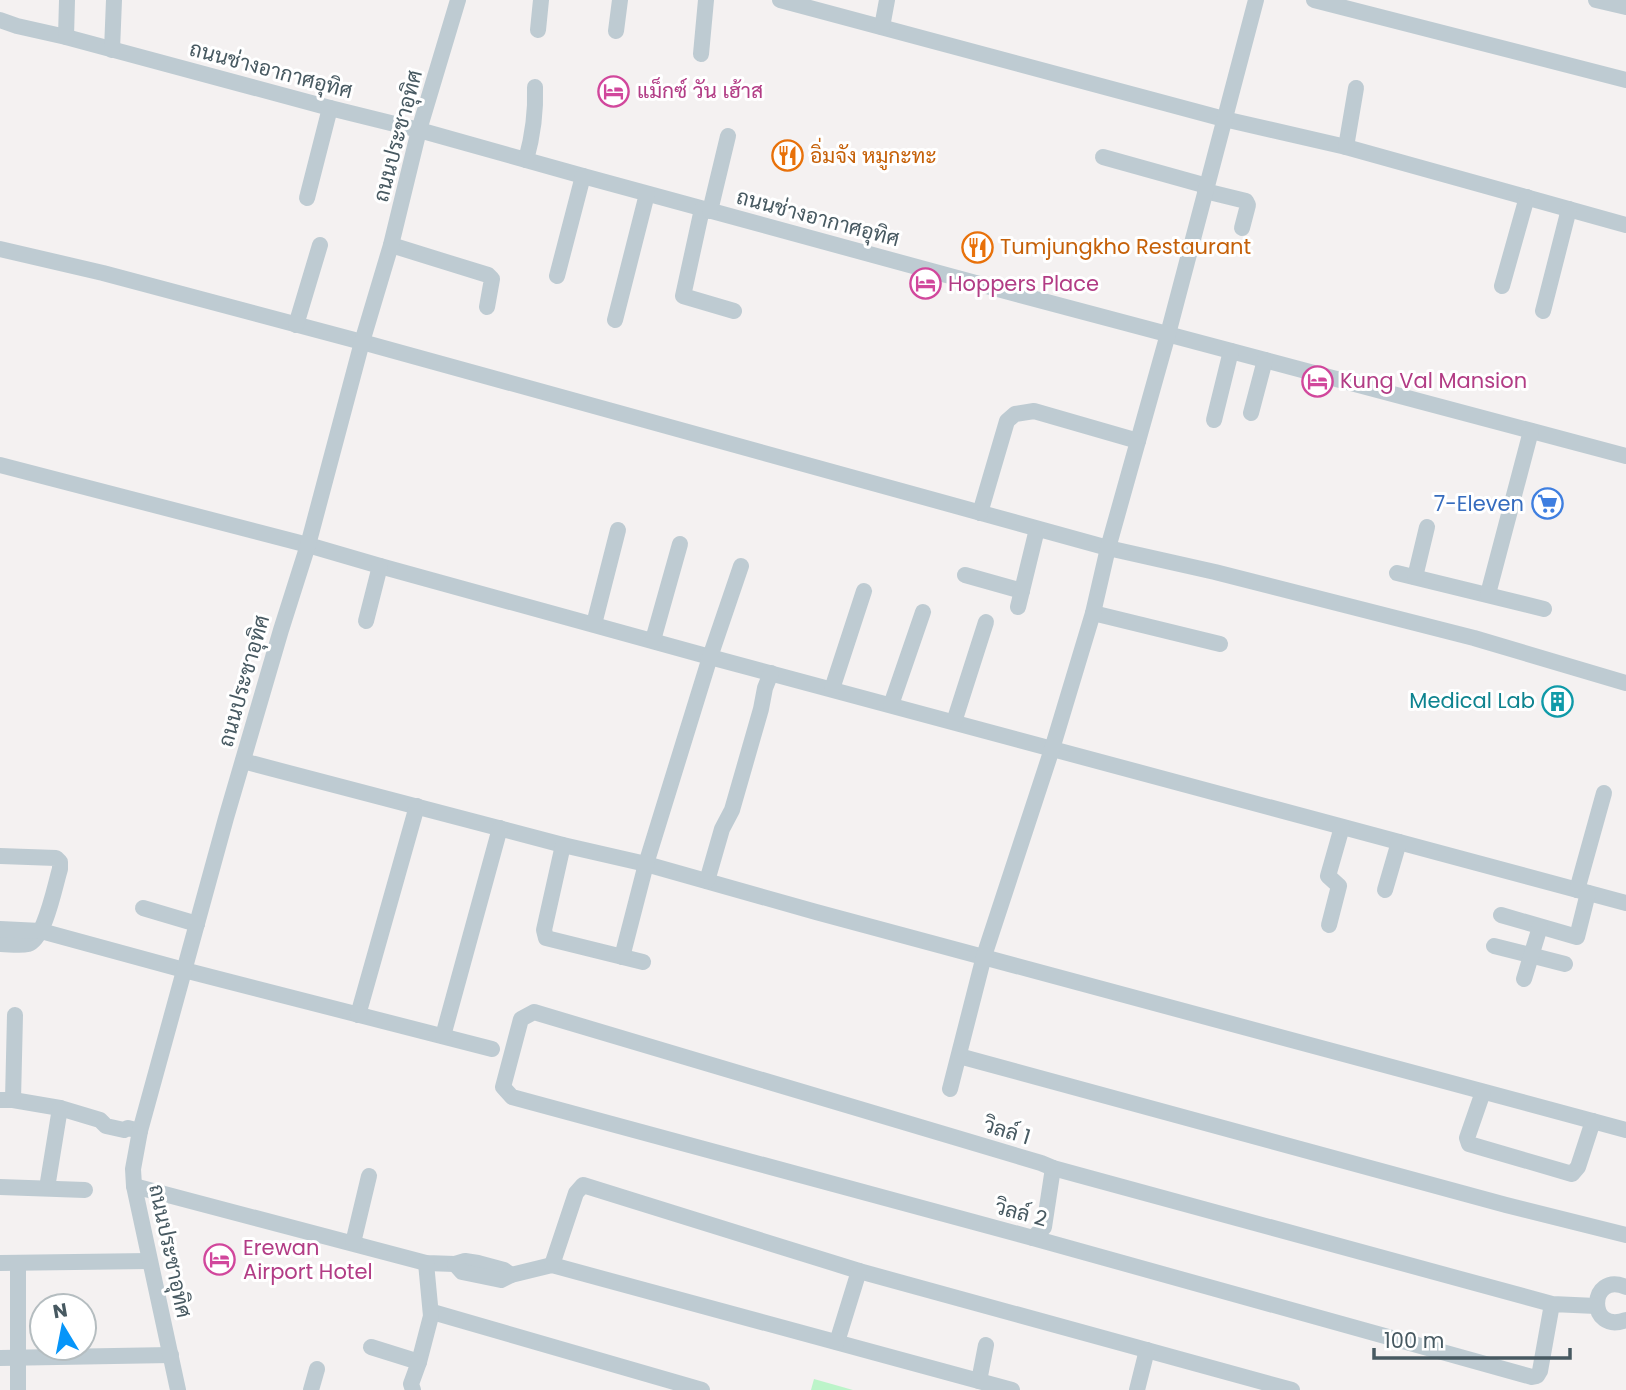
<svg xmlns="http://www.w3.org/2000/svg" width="1626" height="1390" viewBox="0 0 1626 1390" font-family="Poppins,Sarabun,sans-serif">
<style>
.green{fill:#bcf4c9}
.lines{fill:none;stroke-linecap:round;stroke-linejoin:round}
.minor{stroke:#becbd2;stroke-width:16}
.labels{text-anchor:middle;stroke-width:6;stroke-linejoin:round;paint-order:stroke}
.street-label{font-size:21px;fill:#475961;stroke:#fff}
.hotel-label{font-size:21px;fill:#b23c85;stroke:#fff;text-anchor:start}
.food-label{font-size:21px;fill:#c56008;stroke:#fff;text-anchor:start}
.shop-label{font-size:21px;fill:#366cbe;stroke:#fff;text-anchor:end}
.culture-label{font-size:21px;fill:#0d838f;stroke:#fff;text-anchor:end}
</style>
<rect width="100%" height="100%" fill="#f4f1f1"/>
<!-- green -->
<polygon class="green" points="814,1379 853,1390 811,1390"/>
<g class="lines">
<!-- minor -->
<g class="minor">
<polyline points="780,0 1224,119 1346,147 1626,225"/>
<polyline points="1314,0 1626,80"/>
<polyline points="1596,0 1626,7"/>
<polyline points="0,20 17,26 66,37 330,108 419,130 583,176 994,288 1626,456"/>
<polyline points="882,27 887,0"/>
<polyline points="538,30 541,0"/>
<polyline points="616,31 620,0"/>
<polyline points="66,37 67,0"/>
<polyline points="112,50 114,0"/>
<polyline points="701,54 706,0"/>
<polyline points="1346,147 1356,88"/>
<polyline points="1103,157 1207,186"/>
<path d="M 526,160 C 533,135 536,113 535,87"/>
<polyline points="1205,191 1246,201 1248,205 1242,228"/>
<polyline points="307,198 330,108"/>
<polyline points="702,209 683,296 734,311"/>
<polyline points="710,211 728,136"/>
<polyline points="391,245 488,275 492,279 487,307"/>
<polyline points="0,249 103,273 362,342 1108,548 1215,572 1474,638 1626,683"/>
<polyline points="557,276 583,176"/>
<polyline points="1502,286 1527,197"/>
<polyline points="1543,311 1569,209"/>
<polyline points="615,320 647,194"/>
<polyline points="296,325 320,245"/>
<polyline points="1251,413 1265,360"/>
<polyline points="1214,420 1231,351"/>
<polyline points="0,465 308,545 380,566 710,657 1626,903"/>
<polyline points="980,513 1007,421 1015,414 1034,411 1138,441"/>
<polyline points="1397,573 1544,609"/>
<polyline points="965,575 1022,591"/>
<polyline points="1415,577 1427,527"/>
<polyline points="1488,594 1531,431"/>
<polyline points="1018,607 1037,529"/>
<polyline points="1093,613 1220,644"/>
<polyline points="366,621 380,566"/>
<polyline points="594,624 618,530"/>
<polyline points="653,640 680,544"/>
<polyline points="832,689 864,591"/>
<polyline points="891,705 923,612"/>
<polyline points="954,722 986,622"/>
<polyline points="243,761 563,845 646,864 816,912 1626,1130"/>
<polyline points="563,845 544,930 546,938 643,962"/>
<path d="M 0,856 L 56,858 L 60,862 L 60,869 C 55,885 45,939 28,944 C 20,946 9,944 0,944"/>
<polyline points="707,881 722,829 732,810 761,709 765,688 771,673"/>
<polyline points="1385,890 1399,842"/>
<polyline points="1577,890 1604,793"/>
<polyline points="143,908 197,924"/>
<polyline points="1501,915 1577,937 1588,893"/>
<polyline points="1329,925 1339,886 1328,876 1342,827"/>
<polyline points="0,929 41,931 184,970 492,1049"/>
<polyline points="1494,946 1565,964"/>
<polyline points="622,957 646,864 710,657 741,566"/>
<polyline points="1524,979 1540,927"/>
<polyline points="358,1015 417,806"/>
<polyline points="443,1036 500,828"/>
<polyline points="959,1056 1506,1205 1626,1235"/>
<polyline points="950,1089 984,956 1052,749 1093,613 1108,548 1168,334 1256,0"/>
<polyline points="1483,1092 1467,1138 1469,1144 1572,1174 1578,1167 1593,1121"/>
<polyline points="0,1100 13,1100 60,1108 100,1120 106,1126 124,1130 128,1128 140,1131"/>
<polyline points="13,1100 15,1015"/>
<polyline points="134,1186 426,1263 455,1264 465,1261 478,1263 504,1270 511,1275"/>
<polyline points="0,1187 85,1190"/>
<polyline points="47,1188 60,1108"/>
<polyline points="1033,1238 1044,1227 1053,1168"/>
<polyline points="353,1243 369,1176"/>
<polyline points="0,1263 149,1261"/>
<polyline points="455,1264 462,1272 501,1280 511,1275 552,1265 1012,1390"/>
<polyline points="552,1265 576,1193 583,1185 859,1271 1292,1390"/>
<path d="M 1626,1287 C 1588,1271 1587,1335 1626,1320"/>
<polyline points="1552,1304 1540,1371 1537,1376 1532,1377 1033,1238 512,1097 503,1087 521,1019 534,1012 1041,1163 1053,1168 1552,1304 1596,1306"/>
<polyline points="431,1316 436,1313 702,1390"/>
<polyline points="837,1342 859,1271"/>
<polyline points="371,1347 419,1362"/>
<polyline points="0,1358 171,1355"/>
<polyline points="979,1381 986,1345"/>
<polyline points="18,1390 18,1263"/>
<polyline points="178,1390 134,1186 133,1169 140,1131 226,818 281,630 308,545 362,342 391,245 419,130 458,0"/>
<polyline points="311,1390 317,1369"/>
<polyline points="413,1390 411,1384 419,1362 431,1316 426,1263"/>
<polyline points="1137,1390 1147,1350"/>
</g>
</g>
<!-- icons -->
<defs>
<symbol id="hotel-ring" viewBox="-11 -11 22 22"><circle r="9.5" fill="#fff" stroke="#d1479c" stroke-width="1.5"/><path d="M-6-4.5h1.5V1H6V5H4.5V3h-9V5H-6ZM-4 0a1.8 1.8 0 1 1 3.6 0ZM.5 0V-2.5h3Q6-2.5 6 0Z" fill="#d1479c"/></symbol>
<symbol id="restaurant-ring" viewBox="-11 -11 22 22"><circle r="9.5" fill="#fff" stroke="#e8710a" stroke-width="1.5"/><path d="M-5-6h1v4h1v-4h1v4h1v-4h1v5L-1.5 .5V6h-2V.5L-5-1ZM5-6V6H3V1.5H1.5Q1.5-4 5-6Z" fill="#e8710a"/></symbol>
<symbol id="supermarket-ring" viewBox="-11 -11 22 22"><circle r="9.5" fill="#fff" stroke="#3f7fe0" stroke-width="1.5"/><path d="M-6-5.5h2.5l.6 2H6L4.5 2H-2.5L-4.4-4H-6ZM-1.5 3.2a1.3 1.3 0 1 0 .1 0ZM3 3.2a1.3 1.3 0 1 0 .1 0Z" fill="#3f7fe0"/></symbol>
<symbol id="building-ring" viewBox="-11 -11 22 22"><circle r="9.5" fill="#fff" stroke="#0f9aa8" stroke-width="1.5"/><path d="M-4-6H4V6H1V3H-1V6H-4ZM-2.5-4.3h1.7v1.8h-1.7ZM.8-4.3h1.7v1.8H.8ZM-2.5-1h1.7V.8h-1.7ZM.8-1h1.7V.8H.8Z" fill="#0f9aa8"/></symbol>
</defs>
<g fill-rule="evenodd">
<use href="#hotel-ring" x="596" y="74" width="35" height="35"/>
<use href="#restaurant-ring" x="770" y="138" width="35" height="35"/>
<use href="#restaurant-ring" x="960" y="230" width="35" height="35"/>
<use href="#hotel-ring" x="908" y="266" width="35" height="35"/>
<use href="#hotel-ring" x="1300" y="364" width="35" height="35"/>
<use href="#supermarket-ring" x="1530" y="486" width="35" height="35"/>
<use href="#building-ring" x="1540" y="684" width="35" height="35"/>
<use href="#hotel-ring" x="202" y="1242" width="35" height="35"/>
</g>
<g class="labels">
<!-- street labels -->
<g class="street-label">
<text transform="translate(271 70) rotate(15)" y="7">ถนนช่างอากาศอุทิศ</text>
<text transform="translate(398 136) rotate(-75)" y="7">ถนนประชาอุทิศ</text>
<text transform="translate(818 218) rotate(15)" y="7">ถนนช่างอากาศอุทิศ</text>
<text transform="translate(244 681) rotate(-74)" y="7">ถนนประชาอุทิศ</text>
<text transform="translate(1007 1131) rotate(17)" y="7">วิลล์ 1</text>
<text transform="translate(1021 1213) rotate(15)" y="7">วิลล์ 2</text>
<text transform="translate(170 1251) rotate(78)" y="7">ถนนประชาอุทิศ</text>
</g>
<!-- hotel labels -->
<g class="hotel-label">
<text x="637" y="98">แม็กซ์ วัน เฮ้าส</text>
<text x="948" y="291">Hoppers Place</text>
<text x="1340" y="388">Kung Val Mansion</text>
<text x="243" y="1255">Erewan<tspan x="243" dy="24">Airport Hotel</tspan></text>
</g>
<!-- food labels -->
<g class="food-label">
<text x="810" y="163">อิ่มจัง หมูกะทะ</text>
<text x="1000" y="254">Tumjungkho Restaurant</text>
</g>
<!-- shop labels -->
<g class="shop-label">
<text x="1524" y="511">7-Eleven</text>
</g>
<!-- culture labels -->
<g class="culture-label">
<text x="1535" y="708">Medical Lab</text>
</g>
</g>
<!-- north arrow -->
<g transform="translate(63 1327) rotate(350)"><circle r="33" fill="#ffffff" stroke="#b5bdc0" stroke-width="2"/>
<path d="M0-5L12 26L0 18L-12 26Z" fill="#0695f9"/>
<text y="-10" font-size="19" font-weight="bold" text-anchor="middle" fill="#475961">N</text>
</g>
<!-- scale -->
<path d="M1374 1348v10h196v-10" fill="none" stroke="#475961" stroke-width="3.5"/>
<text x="1384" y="1348" font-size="21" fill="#475961" stroke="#ffffff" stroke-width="5" paint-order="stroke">100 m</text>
</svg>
